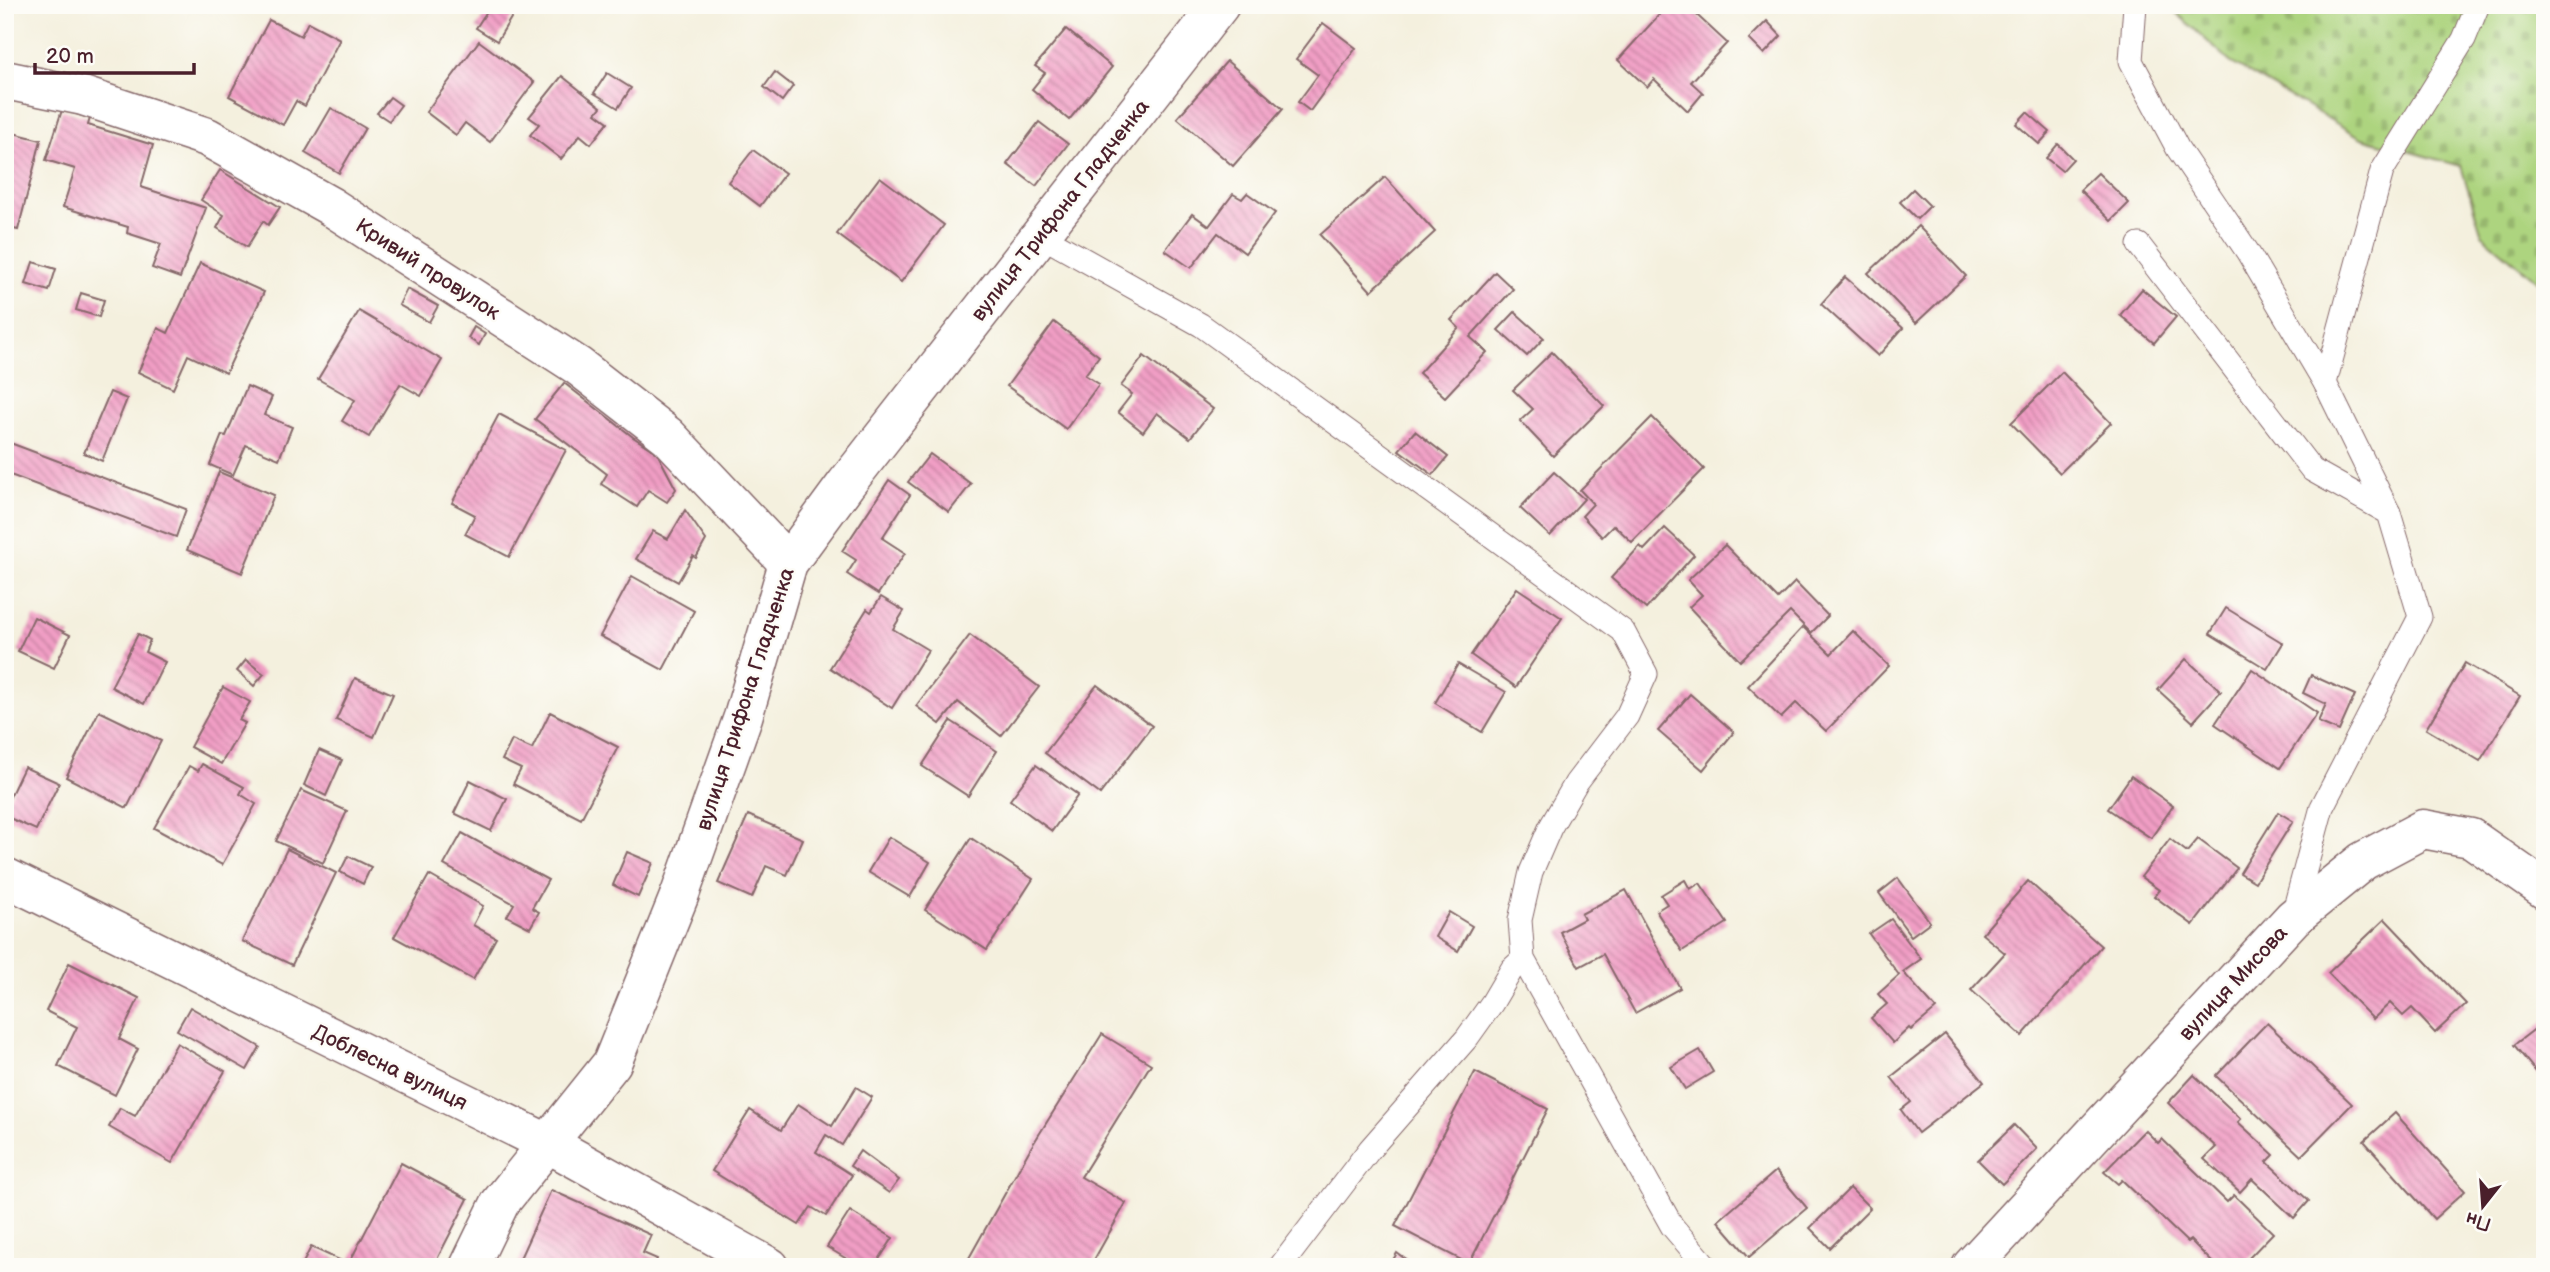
<svg xmlns="http://www.w3.org/2000/svg" width="2550" height="1272" viewBox="0 0 2550 1272" font-family="'Balsamiq Sans',sans-serif">
<style>
.cemetery{fill:url(#cemetery-stones);stroke:#7c7a55;stroke-width:2}
.building{fill:url(#building-back-hatch)}
.lines{fill:none;stroke-linecap:round;stroke-linejoin:round}
.service-casing{stroke:#86686a;stroke-width:25}
.minor-casing{stroke:#86686a;stroke-width:41}
.tertiary-casing{stroke:#86686a;stroke-width:41}
.service{stroke:#fff;stroke-width:23}
.minor{stroke:#fff;stroke-width:38}
.tertiary{stroke:#fff;stroke-width:38}
.labels{text-anchor:middle;stroke-width:5;stroke-linejoin:round;paint-order:stroke}
.street-label{font-size:21px;fill:#4a1f2b;stroke:#fdfcf7}
</style>
<defs>
<pattern id="cemetery-stones" width="16" height="16" patternUnits="userSpaceOnUse" patternTransform="scale(1.75)"><rect width="16" height="16" fill="#add47f"/><path d="M2 7V4a2 2 0 0 1 4 0v3zM10 15v-3a2 2 0 0 1 4 0v3z" fill="#96b66e"/></pattern>
<pattern id="building-back-hatch" width="6" height="6" patternUnits="userSpaceOnUse" patternTransform="scale(1.75)"><rect width="6" height="6" fill="#f19ec5"/><path d="M-1 5l2 2M0 0l6 6M5-1l2 2" fill="none" stroke="#c580a0"/></pattern>
</defs>
<rect width="100%" height="100%" fill="#fdfcf7"/>
<filter id="ink" filterUnits="userSpaceOnUse"><feTurbulence type="fractalNoise" baseFrequency=".0143" numOctaves="2"/><feDisplacementMap in="SourceGraphic" scale="14" xChannelSelector="R" yChannelSelector="G"/><feConvolveMatrix kernelMatrix="1 2 1 2 8 2 1 2 1" color-interpolation-filters="sRGB"/></filter>
<filter id="wash" filterUnits="userSpaceOnUse"><feTurbulence type="fractalNoise" baseFrequency=".00686" numOctaves="4" result="noise"/><feDisplacementMap in="SourceGraphic" scale="28" xChannelSelector="R" yChannelSelector="G"/><feGaussianBlur stdDeviation="1.57" result="paint"/><feColorMatrix in="noise" values="0 0 0 0 0 0 0 0 0 0 0 0 0 0 0 0 0 1.4 0 .05"/><feComposite in="paint" operator="in"/></filter>
<g filter="url(#wash)">
<rect width="100%" height="100%" fill="#f4f0de"/>
<!-- cemetery -->
<polygon class="cemetery" points="2168,5 2545,5 2545,288 2482,235 2461,166 2362,138 2230,62"/>
<g id="blocks">
<!-- building -->
<g class="building">
<polygon points="491,5 502,5 514,13 497,41 476,28"/>
<polygon points="1668,5 1686,5 1727,43 1691,82 1703,93 1688,111 1654,79 1647,87 1618,60"/>
<polygon points="269,20 301,36 308,22 340,39 305,106 296,101 283,125 229,96"/>
<polygon points="1767,21 1781,36 1764,54 1749,39"/>
<polygon points="1323,23 1356,48 1310,111 1298,102 1318,75 1296,59"/>
<polygon points="1066,29 1112,67 1069,120 1032,89 1045,73 1035,66"/>
<polygon points="479,41 534,82 490,142 465,123 456,135 426,112"/>
<polygon points="1227,61 1283,109 1233,166 1177,118"/>
<polygon points="775,72 793,86 782,101 764,87"/>
<polygon points="607,73 631,88 618,108 594,93"/>
<polygon points="562,76 601,107 596,113 608,122 591,144 580,135 561,159 530,135 539,124 529,117"/>
<polygon points="390,97 401,105 389,121 377,113"/>
<polygon points="331,108 365,128 339,173 305,153"/>
<polygon points="62,110 90,118 88,125 153,145 141,187 206,208 180,278 152,268 161,244 127,233 128,227 63,207 75,169 46,160"/>
<polygon points="2027,112 2050,132 2039,144 2016,124"/>
<polygon points="1039,122 1068,144 1036,186 1007,164"/>
<polygon points="5,131 41,140 18,230 5,227"/>
<polygon points="2058,144 2073,159 2062,171 2046,158"/>
<polygon points="753,150 785,173 760,206 728,182"/>
<polygon points="220,170 280,207 268,225 263,221 247,247 217,228 224,215 201,200"/>
<polygon points="2098,173 2129,203 2111,221 2080,190"/>
<polygon points="880,177 944,225 901,282 837,234"/>
<polygon points="1385,177 1435,232 1371,291 1320,235"/>
<polygon points="1913,189 1930,206 1917,219 1900,202"/>
<polygon points="1247,193 1275,213 1245,253 1218,233 1191,268 1165,250 1192,214 1209,226 1233,194 1242,199"/>
<polygon points="1918,226 1966,276 1916,323 1868,273"/>
<polygon points="33,262 56,269 49,291 26,284"/>
<polygon points="200,263 264,292 226,373 188,355 173,389 138,372 158,328 168,333"/>
<polygon points="1495,272 1513,289 1470,337 1487,352 1445,397 1419,373 1459,328 1451,320"/>
<polygon points="1845,277 1903,328 1878,356 1821,304"/>
<polygon points="407,289 438,306 429,322 399,305"/>
<polygon points="2142,289 2176,317 2154,343 2120,315"/>
<polygon points="81,293 104,300 99,317 76,310"/>
<polygon points="359,311 442,360 421,396 400,384 369,437 342,421 355,400 318,379"/>
<polygon points="1515,312 1544,338 1527,356 1498,330"/>
<polygon points="1054,322 1099,356 1085,375 1099,384 1066,429 1007,386"/>
<polygon points="474,327 485,334 479,345 468,338"/>
<polygon points="1552,352 1604,406 1553,456 1520,421 1533,409 1513,390"/>
<polygon points="1144,356 1213,409 1190,438 1157,413 1143,432 1118,412 1132,394 1121,386"/>
<polygon points="2062,372 2111,423 2060,473 2011,423"/>
<polygon points="564,383 633,437 657,453 676,489 667,502 648,490 637,507 626,500 601,484 607,474 535,419"/>
<polygon points="247,386 272,397 264,415 292,427 279,459 246,445 233,475 210,465 222,435 226,436"/>
<polygon points="110,392 127,399 102,461 84,453"/>
<polygon points="499,414 566,450 509,557 465,534 475,515 452,503"/>
<polygon points="1652,417 1704,469 1632,542 1614,525 1602,537 1582,516 1593,504 1580,490"/>
<polygon points="1415,431 1448,457 1433,475 1399,450"/>
<polygon points="5,441 186,509 176,537 5,473"/>
<polygon points="930,454 971,484 949,512 908,482"/>
<polygon points="219,472 274,495 242,573 187,550"/>
<polygon points="1554,472 1584,499 1550,536 1520,508"/>
<polygon points="889,480 910,495 882,538 905,553 878,594 847,574 856,560 842,551"/>
<polygon points="685,510 706,540 696,558 693,556 678,582 636,559 653,531 668,539"/>
<polygon points="1665,528 1694,555 1646,609 1611,578 1640,546 1644,550"/>
<polygon points="1725,545 1778,599 1795,582 1828,616 1811,633 1790,612 1740,661 1689,607 1702,595 1688,580"/>
<polygon points="632,576 694,611 663,670 600,636"/>
<polygon points="1517,588 1562,618 1516,687 1471,655"/>
<polygon points="881,597 904,611 893,629 928,650 892,708 830,668 867,609 871,612"/>
<polygon points="2226,608 2283,643 2267,669 2210,634"/>
<polygon points="34,617 70,635 54,668 18,651"/>
<polygon points="1803,627 1831,654 1853,631 1889,666 1826,731 1796,703 1781,718 1748,686"/>
<polygon points="138,634 150,640 145,652 165,662 144,704 111,687"/>
<polygon points="970,635 1039,687 1001,736 958,702 940,724 916,706"/>
<polygon points="2186,659 2221,691 2193,722 2158,690"/>
<polygon points="246,660 264,674 254,686 237,671"/>
<polygon points="2465,663 2520,696 2480,761 2426,729"/>
<polygon points="1458,664 1506,692 1482,732 1435,703"/>
<polygon points="2252,669 2317,713 2280,768 2215,724"/>
<polygon points="2311,675 2355,695 2339,731 2318,722 2326,704 2303,693"/>
<polygon points="355,678 393,694 374,737 336,720"/>
<polygon points="1097,685 1152,726 1100,794 1045,753"/>
<polygon points="223,687 250,702 239,720 245,723 221,764 190,747"/>
<polygon points="1690,694 1734,732 1703,770 1658,731"/>
<polygon points="99,711 161,741 127,808 66,777"/>
<polygon points="550,712 618,747 581,819 513,784 521,769 502,760 512,740 532,749"/>
<polygon points="951,721 997,751 968,796 922,766"/>
<polygon points="319,750 342,760 326,796 304,785"/>
<polygon points="202,764 244,787 240,794 256,804 222,865 154,828 189,766 198,771"/>
<polygon points="1036,765 1078,795 1052,831 1010,800"/>
<polygon points="24,767 59,783 36,830 5,816 5,807"/>
<polygon points="2131,776 2173,806 2151,838 2108,809"/>
<polygon points="470,780 507,799 491,831 454,813"/>
<polygon points="301,790 347,811 323,863 276,841"/>
<polygon points="2278,812 2293,821 2255,882 2240,873"/>
<polygon points="748,815 803,839 787,875 766,866 752,898 718,883"/>
<polygon points="462,833 548,880 532,908 539,912 530,928 507,916 514,904 444,865"/>
<polygon points="889,837 930,862 910,897 868,872"/>
<polygon points="971,838 1033,879 987,950 925,910"/>
<polygon points="2170,839 2187,852 2198,839 2237,868 2193,925 2154,896 2159,890 2141,877"/>
<polygon points="287,849 336,873 292,965 242,941"/>
<polygon points="627,852 653,863 638,897 613,885"/>
<polygon points="348,856 371,867 363,884 340,872"/>
<polygon points="429,875 483,906 473,925 496,938 473,980 394,937"/>
<polygon points="1898,878 1930,922 1911,936 1879,893"/>
<polygon points="1685,880 1690,889 1700,883 1727,923 1682,951 1656,911 1667,904 1661,895"/>
<polygon points="2028,881 2101,946 2022,1036 1971,990 2005,953 1982,934"/>
<polygon points="1626,890 1680,988 1635,1013 1603,954 1579,967 1560,932 1584,919 1581,914"/>
<polygon points="1449,912 1472,926 1458,951 1435,937"/>
<polygon points="1891,919 1921,959 1903,972 1936,1009 1911,1030 1909,1028 1893,1043 1871,1018 1887,1004 1878,994 1899,975 1869,934"/>
<polygon points="2385,919 2466,1004 2435,1033 2412,1008 2403,1016 2390,1003 2373,1019 2328,973"/>
<polygon points="69,963 139,998 119,1039 138,1049 115,1095 58,1066 77,1027 46,1011"/>
<polygon points="190,1007 260,1047 247,1070 177,1030"/>
<polygon points="2545,1021 2545,1083 2514,1045"/>
<polygon points="2267,1023 2352,1104 2301,1156 2216,1076"/>
<polygon points="1102,1034 1151,1064 1081,1177 1126,1203 1090,1267 964,1267 1030,1149"/>
<polygon points="1945,1034 1984,1082 1918,1133 1901,1110 1911,1102 1891,1077"/>
<polygon points="177,1043 225,1071 172,1163 109,1127 120,1108 135,1116"/>
<polygon points="1700,1050 1713,1072 1685,1089 1671,1067"/>
<polygon points="1475,1072 1548,1109 1469,1264 1395,1226"/>
<polygon points="2194,1075 2241,1119 2238,1122 2274,1155 2267,1162 2309,1201 2294,1218 2252,1179 2240,1192 2204,1159 2216,1147 2168,1103"/>
<polygon points="856,1087 872,1097 842,1145 826,1135 816,1152 852,1175 826,1216 811,1207 799,1225 712,1171 750,1110 781,1130 798,1104 832,1126"/>
<polygon points="2395,1113 2465,1191 2434,1219 2364,1141"/>
<polygon points="2014,1125 2037,1149 2002,1184 1978,1160"/>
<polygon points="2145,1130 2158,1143 2162,1139 2227,1202 2234,1195 2273,1233 2247,1260 2254,1267 2217,1267 2190,1240 2187,1242 2122,1180 2118,1184 2104,1172"/>
<polygon points="860,1151 899,1180 889,1193 850,1166"/>
<polygon points="401,1163 468,1199 433,1267 347,1267"/>
<polygon points="1776,1171 1807,1208 1749,1257 1718,1221"/>
<polygon points="1850,1188 1870,1208 1830,1248 1810,1228"/>
<polygon points="551,1190 651,1235 643,1253 657,1259 654,1267 516,1267"/>
<polygon points="850,1211 893,1238 874,1267 860,1267 827,1247"/>
<polygon points="311,1247 346,1263 344,1267 301,1267"/>
<polygon points="1397,1253 1416,1267 1389,1267"/>
</g>
</g>
</g>
<g filter="url(#ink)">
<use href="#blocks" fill-opacity="0" stroke="#86686a" stroke-width="2"/>
<g class="lines">
<defs>
<g id="service">
<polyline points="2135,5 2131,61 2178,149 2247,251 2325,383 2389,513"/>
<polyline points="1040,235 1201,325 1623,631 1646,674 1627,716 1576,783 1550,828 1531,872 1520,920 1523,959 1672,1226 1707,1267"/>
<polyline points="2139,245 2312,470 2389,513 2420,617 2322,807 2293,915"/>
<polyline points="2325,383 2382,171 2464,39 2478,5"/>
<polyline points="1280,1267 1370,1149 1467,1038 1492,1003 1512,969 1523,959"/>
</g>
<g id="minor">
<polyline points="5,80 83,96 207,137 330,206 578,366 668,436 788,563"/>
<polyline points="469,1267 500,1203 612,1063 680,894 743,717 788,563 846,484 1220,5"/>
<polyline points="1971,1267 2293,918 2363,861 2423,829 2471,838 2545,890"/>
</g>
<polyline id="tertiary" points="5,877 549,1144 770,1267"/>
</defs>
<!-- service casing -->
<use href="#service" class="service-casing"/>
<!-- minor casing -->
<use href="#minor" class="minor-casing"/>
<!-- tertiary casing -->
<use href="#tertiary" class="tertiary-casing"/>
<!-- service -->
<use href="#service" class="service"/>
<!-- minor -->
<use href="#minor" class="minor"/>
<!-- tertiary -->
<use href="#tertiary" class="tertiary"/>
</g>
</g>
<g class="labels">
<!-- street labels -->
<g class="street-label">
<text transform="translate(1060 210) rotate(-52)" y="7">вулиця Трифона Гладченка</text>
<text transform="translate(428 269) rotate(33)" y="7">Кривий провулок</text>
<text transform="translate(745 699) rotate(-72)" y="7">вулиця Трифона Гладченка</text>
<text transform="translate(2233 983) rotate(-47)" y="7">вулиця Мисова</text>
<text transform="translate(390 1067) rotate(26)" y="7">Доблесна вулиця</text>
</g>
</g>
<!-- margin -->
<rect width="2550" height="1272" fill="none" stroke="#fdfcf7" stroke-width="28"/>
<!-- north arrow -->
<g transform="translate(2483 1206) rotate(197)" stroke="#fdfcf7" stroke-width="5" paint-order="stroke">
<path d="M0-5L12 26L0 18L-12 26Z" fill="#4a1f2b"/>
<text y="-10" font-size="19" font-weight="bold" text-anchor="middle" fill="#4a1f2b">Пн</text>
</g>
<!-- scale -->
<path d="M35 63v10h159v-10" fill="none" stroke="#4a1f2b" stroke-width="3.5"/>
<text x="46" y="63" font-size="21" fill="#4a1f2b" stroke="#fdfcf7" stroke-width="5" paint-order="stroke">20 m</text>
</svg>
